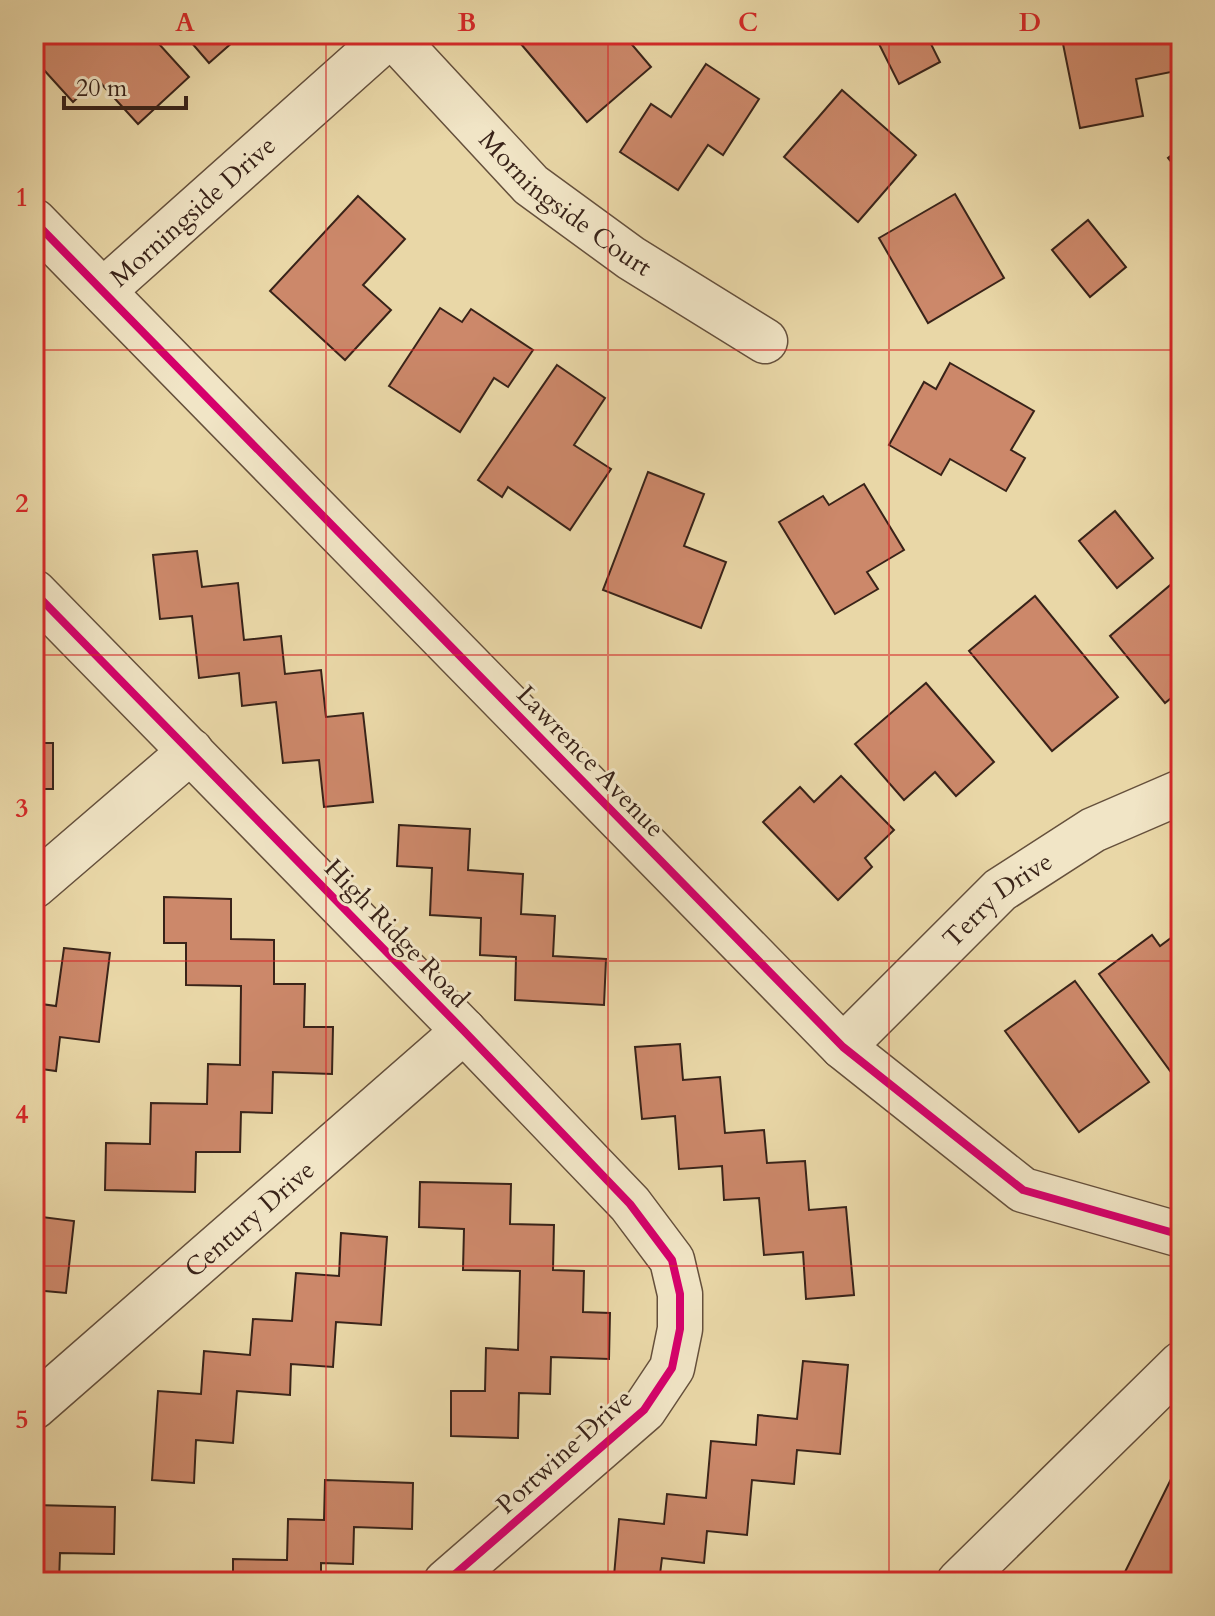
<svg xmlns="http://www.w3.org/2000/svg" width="1215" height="1616" viewBox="0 0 1215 1616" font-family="Cardo,serif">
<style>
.building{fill:#cc886a;stroke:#392319;stroke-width:2}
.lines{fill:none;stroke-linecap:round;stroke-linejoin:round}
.minor-casing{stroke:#65503c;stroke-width:47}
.minor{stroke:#f1e5c6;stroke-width:44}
.cycleway-casing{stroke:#f1e5c6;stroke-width:13}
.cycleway{stroke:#d6006c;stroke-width:8}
.grid{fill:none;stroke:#d62828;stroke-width:2;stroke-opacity:0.55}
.labels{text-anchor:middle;stroke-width:6;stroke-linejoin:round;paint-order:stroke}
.street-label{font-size:26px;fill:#392319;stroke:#f1e5c6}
.neatline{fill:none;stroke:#d62828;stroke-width:3}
.grid-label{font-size:26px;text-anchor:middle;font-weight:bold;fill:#d62828}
</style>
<rect width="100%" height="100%" fill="#e9d7a7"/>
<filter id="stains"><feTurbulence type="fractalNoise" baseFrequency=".0025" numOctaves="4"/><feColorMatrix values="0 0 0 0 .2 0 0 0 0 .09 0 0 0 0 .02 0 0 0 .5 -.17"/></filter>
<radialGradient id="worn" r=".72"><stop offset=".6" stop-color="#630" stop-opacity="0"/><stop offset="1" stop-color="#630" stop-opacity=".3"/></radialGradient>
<!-- building -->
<g class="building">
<polygon points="41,34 150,34 189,77 138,124 97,79 73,102 34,59 34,40"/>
<polygon points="184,34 242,34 209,63"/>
<polygon points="533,34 623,34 651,67 587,122 521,44"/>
<polygon points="874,34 926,34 940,62 899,84"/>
<polygon points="1061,34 1181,34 1181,70 1136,79 1143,116 1080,128"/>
<polygon points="706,64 759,99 723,155 708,145 678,190 620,152 651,104 671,117"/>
<polygon points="842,90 916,155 858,222 784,157"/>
<polygon points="1181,148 1181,174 1168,158"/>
<polygon points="955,194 1004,278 928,323 879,238"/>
<polygon points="358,196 405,239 363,285 391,310 345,360 270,291"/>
<polygon points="1088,220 1126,267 1090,297 1052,250"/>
<polygon points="440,308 462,322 471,309 533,350 508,387 494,378 460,432 389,386"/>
<polygon points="950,363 1034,411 1011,450 1025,458 1006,491 950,459 941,475 889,445 924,382 936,389"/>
<polygon points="557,365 605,398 574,445 611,469 570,530 508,487 502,497 478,480"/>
<polygon points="648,472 704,494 684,546 726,562 701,628 603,590"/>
<polygon points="864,484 904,550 867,572 878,589 835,614 779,522 823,496 829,505"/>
<polygon points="1115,511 1153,558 1117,588 1079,541"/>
<polygon points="197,551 202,587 238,583 244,640 281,636 285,674 321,670 326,717 363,713 373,802 324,807 319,760 283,763 276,702 242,706 239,673 199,678 192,616 160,619 153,555"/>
<polygon points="1181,576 1181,690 1165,703 1110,636"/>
<polygon points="1035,596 1118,697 1052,751 969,651"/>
<polygon points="926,683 994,762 956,796 935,772 904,800 855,744"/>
<rect x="34" y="743" width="19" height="46"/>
<polygon points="841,776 894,830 865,858 872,867 838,900 763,822 800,787 814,802"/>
<polygon points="399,825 470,829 468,870 523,874 521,914 555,916 553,956 606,959 604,1005 515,1000 516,957 480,955 481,918 430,915 432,868 397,866"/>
<polygon points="164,897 231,899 231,939 274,940 274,984 305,984 304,1027 333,1027 332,1074 273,1072 272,1113 241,1112 240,1152 196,1152 195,1192 105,1190 106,1143 150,1144 151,1103 207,1104 208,1064 240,1065 241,986 186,985 186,943 164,943"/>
<polygon points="1179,932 1181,1075 1176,1079 1099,974 1152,935 1160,946"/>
<polygon points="64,948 110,953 99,1042 60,1037 56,1071 34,1068 34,1003 56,1006"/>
<polygon points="1075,981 1149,1082 1079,1132 1005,1031"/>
<polygon points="680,1044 683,1080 720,1077 725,1133 764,1130 767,1163 805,1161 809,1210 846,1207 854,1295 806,1299 803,1252 764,1255 759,1198 724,1200 722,1166 679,1169 675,1116 642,1119 635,1047"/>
<polygon points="420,1182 511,1184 510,1224 554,1225 553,1270 584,1271 583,1312 610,1313 609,1359 551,1357 550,1394 519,1393 518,1438 451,1436 451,1391 485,1391 486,1348 518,1350 520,1271 463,1270 464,1229 419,1227"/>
<polygon points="34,1216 74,1221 66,1293 34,1290"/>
<polygon points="341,1233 387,1237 381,1325 336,1322 333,1367 291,1364 290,1395 237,1391 233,1443 196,1440 194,1483 152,1480 158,1391 201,1394 204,1351 250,1355 253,1319 292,1321 296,1273 339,1276"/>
<polygon points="803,1361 848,1365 840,1454 797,1450 794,1484 752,1480 747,1535 707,1531 704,1563 662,1558 659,1582 575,1582 576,1573 614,1576 619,1519 664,1524 667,1494 706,1498 711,1441 756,1445 758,1415 797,1419"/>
<polygon points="1181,1459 1181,1582 1120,1582"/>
<polygon points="325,1480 413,1483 412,1529 354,1527 353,1564 321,1563 321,1582 233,1582 233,1559 287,1560 288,1519 324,1520"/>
<polygon points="34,1505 115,1507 114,1554 60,1553 59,1582 34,1582"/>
</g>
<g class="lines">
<defs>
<g id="minor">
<path id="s1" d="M 391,34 L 531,185 L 631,258 L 765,341"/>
<polyline points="34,221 843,1047 1023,1190 1181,1235"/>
<path id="s2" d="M 103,291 L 391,34"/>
<polyline points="34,592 464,1031 630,1204 672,1260 680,1294 680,1329 672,1368 644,1410 446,1582"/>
<polyline points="34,886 191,751"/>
<path id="s3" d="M 843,1047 L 1000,890 L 1093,830 L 1181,792"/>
<path id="s4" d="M 34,1407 L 464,1031"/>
<polyline points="959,1582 1181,1364"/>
</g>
</defs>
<!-- minor casing -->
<use href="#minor" class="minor-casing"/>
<!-- minor -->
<use href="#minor" class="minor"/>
<defs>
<g id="cycleway">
<polyline points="34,221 843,1047 1023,1190 1181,1235"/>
<polyline points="34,592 464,1031 630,1204 672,1260 680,1294 680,1329 672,1368 644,1410 446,1582"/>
</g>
</defs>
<!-- cycleway casing -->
<use href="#cycleway" class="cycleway-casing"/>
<!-- cycleway -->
<use href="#cycleway" class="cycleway"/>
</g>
<!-- grid -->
<path class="grid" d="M 326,34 L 326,1582M 608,34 L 608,1582M 889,34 L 889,1582M 34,350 L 1181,350M 34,655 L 1181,655M 34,961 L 1181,961M 34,1266 L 1181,1266"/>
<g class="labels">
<!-- street labels -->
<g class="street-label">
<text dy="9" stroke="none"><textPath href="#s1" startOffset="244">Morningside Court</textPath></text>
<text dy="9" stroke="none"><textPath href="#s2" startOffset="120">Morningside Drive</textPath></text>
<text transform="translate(591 761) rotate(46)" y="9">Lawrence Avenue</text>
<text dy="9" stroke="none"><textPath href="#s3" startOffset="214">Terry Drive</textPath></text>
<text transform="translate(397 933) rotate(46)" y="9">High Ridge Road</text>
<text dy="9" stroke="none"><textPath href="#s4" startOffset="286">Century Drive</textPath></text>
<text transform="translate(564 1451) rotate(-42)" y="9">Portwine Drive</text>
</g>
</g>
<!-- margin -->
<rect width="1215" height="1616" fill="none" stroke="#e9d7a7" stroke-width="88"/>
<!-- scale -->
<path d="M64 96v12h122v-12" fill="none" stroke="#392319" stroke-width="4"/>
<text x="76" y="96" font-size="24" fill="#392319" stroke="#f1e5c6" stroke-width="6" paint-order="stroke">20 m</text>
<rect x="44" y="44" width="1127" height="1528" class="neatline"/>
<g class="grid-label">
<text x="185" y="31">A</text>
<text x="467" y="31">B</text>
<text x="748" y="31">C</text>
<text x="1030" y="31">D</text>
<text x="22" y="206">1</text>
<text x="22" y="512">2</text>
<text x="22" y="817">3</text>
<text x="22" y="1123">4</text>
<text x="22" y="1428">5</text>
</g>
<rect width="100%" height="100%" filter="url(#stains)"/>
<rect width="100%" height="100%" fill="url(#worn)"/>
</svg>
